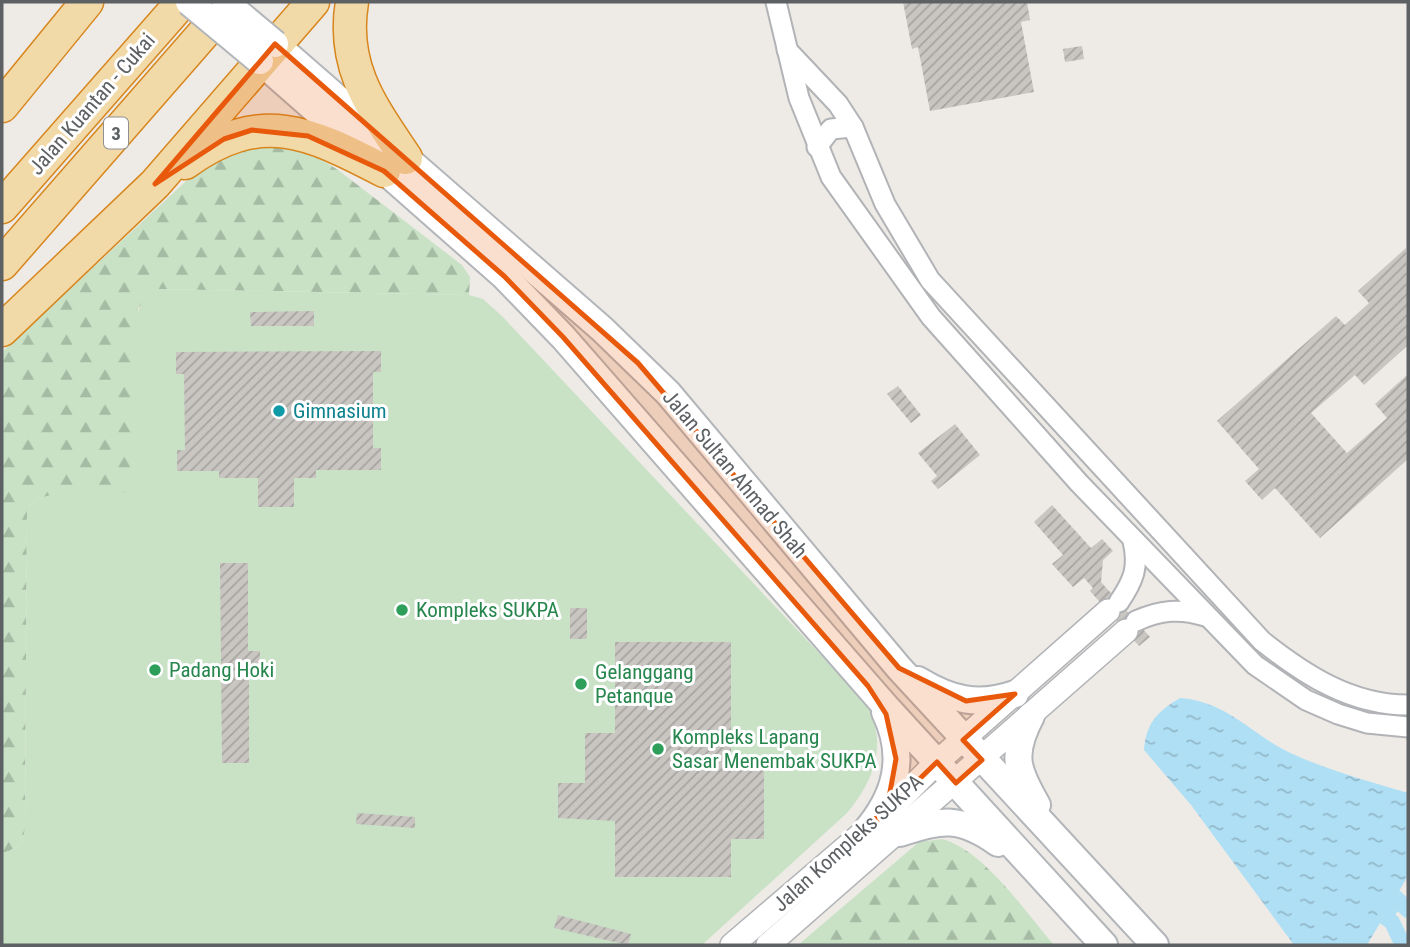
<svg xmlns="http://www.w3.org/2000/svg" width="1410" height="947" viewBox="0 0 1410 947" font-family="'Roboto Condensed',sans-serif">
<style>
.forest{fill:url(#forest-firs)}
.pitch{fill:#c9e2c6}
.water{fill:url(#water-ripples)}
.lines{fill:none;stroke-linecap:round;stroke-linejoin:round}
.canal{stroke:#afdff4;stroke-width:16}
.building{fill:url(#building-hatch)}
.minor-casing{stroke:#b1b3b6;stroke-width:23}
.tertiary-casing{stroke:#b1b3b6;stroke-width:26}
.secondary-casing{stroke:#b2b5b9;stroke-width:30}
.trunk-casing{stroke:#d7861d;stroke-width:35}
.minor{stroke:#fff;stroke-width:19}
.tertiary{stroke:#fff;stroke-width:23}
.secondary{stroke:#fff;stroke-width:26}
.trunk{stroke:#f2d9a8;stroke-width:32}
.secondary-bridge-casing{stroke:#b2b5b9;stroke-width:30;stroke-linecap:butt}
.secondary-bridge{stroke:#fff;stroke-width:26}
.marked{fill:#e8590c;fill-opacity:0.2;stroke:#e8590c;stroke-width:5;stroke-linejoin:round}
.culture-dot{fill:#0f9aa8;stroke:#fff;stroke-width:2.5}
.leisure-dot{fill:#2e9e5b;stroke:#fff;stroke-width:2.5}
.labels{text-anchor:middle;stroke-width:6;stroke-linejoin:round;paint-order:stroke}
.shield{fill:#fff;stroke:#8e9092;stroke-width:2}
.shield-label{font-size:19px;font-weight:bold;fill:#5d6164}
.street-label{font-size:21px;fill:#5d6164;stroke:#fff}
.culture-label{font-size:21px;fill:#0d838f;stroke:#fff;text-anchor:start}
.leisure-label{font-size:21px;fill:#27864d;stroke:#fff;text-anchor:start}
</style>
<defs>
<pattern id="forest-firs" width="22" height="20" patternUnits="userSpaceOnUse" patternTransform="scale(1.75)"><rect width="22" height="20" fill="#c9e2c6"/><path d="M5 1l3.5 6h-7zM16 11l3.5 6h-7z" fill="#a6bba4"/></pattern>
<pattern id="water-ripples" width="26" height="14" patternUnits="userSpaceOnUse" patternTransform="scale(1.75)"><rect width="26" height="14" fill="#afdff4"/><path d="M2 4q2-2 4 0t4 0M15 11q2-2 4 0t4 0" fill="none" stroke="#92b8c9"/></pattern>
<pattern id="building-hatch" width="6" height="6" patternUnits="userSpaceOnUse" patternTransform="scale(1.75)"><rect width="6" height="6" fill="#c9c6c2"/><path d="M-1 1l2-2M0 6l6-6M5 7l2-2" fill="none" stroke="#a6a4a1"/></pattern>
</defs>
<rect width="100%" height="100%" fill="#eeebe6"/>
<!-- forest -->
<g class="forest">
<path d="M 268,147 C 295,149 316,155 338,170 L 462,265 L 470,277 L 469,295 L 158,289 L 138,308 L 137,494 C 110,494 44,485 27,508 L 25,830 C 22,845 17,849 2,853 L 2,352 L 198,170 C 220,156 242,149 268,147 Z"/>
<path d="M 942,839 C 984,850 1025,912 1054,945 L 798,945 L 919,842 Z"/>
</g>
<!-- pitch -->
<path class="pitch" d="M 158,289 L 469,295 L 483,299 L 502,316 L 866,703 C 888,742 875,780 847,813 L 702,945 L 2,945 L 2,853 C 17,849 22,845 25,830 L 27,508 C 44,485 109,493 137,493 L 137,315 L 143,298 Z"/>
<!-- water -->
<path class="water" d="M 1180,698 C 1230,702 1253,737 1295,755 C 1331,771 1371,782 1408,793 L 1408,876 L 1367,945 L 1294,945 L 1191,805 L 1144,750 C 1146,723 1158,711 1180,698 Z"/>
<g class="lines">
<!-- canal -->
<polyline class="canal" points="1400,939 1392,922 1385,917 1396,898 1408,910"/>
</g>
<!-- building -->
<g class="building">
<polygon points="903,2 1027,2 1030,20 1021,22 1034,92 930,111 918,47 912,49"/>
<polygon points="1082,46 1084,59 1065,62 1063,49"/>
<polygon points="1406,248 1408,345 1364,385 1355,375 1311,413 1347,453 1387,418 1375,404 1408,374 1408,459 1320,538 1275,488 1262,500 1245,481 1259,469 1217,421 1336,316 1345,325 1369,303 1358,291"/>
<polygon points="314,311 314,326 251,326 250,312"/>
<polygon points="381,351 381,372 373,372 373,448 381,448 381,470 316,470 316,478 294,478 294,507 258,507 258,478 219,478 219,471 177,471 177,450 185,450 184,374 176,374 176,352"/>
<polygon points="898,386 921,415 911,423 887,394"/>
<polygon points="955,424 980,455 938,489 931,481 937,476 918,453"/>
<polygon points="1052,505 1091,548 1102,539 1113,551 1103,560 1101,582 1150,637 1139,646 1090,591 1093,588 1084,578 1073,587 1052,564 1063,555 1034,522"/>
<polygon points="220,563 248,563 248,651 260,651 260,677 249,677 249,763 222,763"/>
<rect x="570" y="608" width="17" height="31"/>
<polygon points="615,642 731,642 731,765 764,765 764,839 731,839 731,877 615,877 615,821 558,818 558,783 585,783 585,733 615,733"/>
<polygon points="357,813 415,817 415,828 356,824"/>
<polygon points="558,915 631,934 628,945 554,928"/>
</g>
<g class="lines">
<defs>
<g id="minor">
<polyline points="776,2 799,98 831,177 931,317 1079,483 1255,665 1306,700 1338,714 1367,723 1408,727"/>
<path d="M 787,50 L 838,104 L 853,127 L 885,204 L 930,280 L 1262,641 C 1305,675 1351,705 1408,705"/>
<polyline points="817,147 831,129 853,127"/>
<path d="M 1119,602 C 1134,580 1139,567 1133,541"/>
<path d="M 1136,621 C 1160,610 1180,608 1205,616"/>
</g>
<g id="tertiary">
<polyline points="732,945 885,814 937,762 1108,611"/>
<polyline points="768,945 1126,631"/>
</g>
<g id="secondary">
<polyline points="275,44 602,329 668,393 899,668 1155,945"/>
<polyline points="260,61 504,276 563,337 888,709 1104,945"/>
<path d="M 918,680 C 951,700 978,707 1015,694"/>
<path d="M 1031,716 C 1011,754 1016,769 1037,805"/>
<path d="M 865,832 C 896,796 907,757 885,712"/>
<path d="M 900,833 C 943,819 960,816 998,843"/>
</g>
<g id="trunk">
<path d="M 352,2 C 341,67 372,107 406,158"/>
<polyline points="2,106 87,2"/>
<path d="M 185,163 C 261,108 309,132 384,171"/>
<polyline points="2,207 182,2"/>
<polyline points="2,264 231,2"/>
<polyline points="2,330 155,184 313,2"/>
</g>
</defs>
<!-- minor casing -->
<use href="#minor" class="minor-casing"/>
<!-- tertiary casing -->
<use href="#tertiary" class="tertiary-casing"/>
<!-- secondary casing -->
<use href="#secondary" class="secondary-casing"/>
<!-- trunk casing -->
<use href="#trunk" class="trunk-casing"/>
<!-- minor -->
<use href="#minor" class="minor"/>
<!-- tertiary -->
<use href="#tertiary" class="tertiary"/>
<!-- secondary -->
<use href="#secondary" class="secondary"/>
<!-- trunk -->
<use href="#trunk" class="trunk"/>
<defs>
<g id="secondary-bridge">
<polyline points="189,2 260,61"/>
<polyline points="225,2 275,44"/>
</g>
</defs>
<!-- secondary-bridge casing -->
<use href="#secondary-bridge" class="secondary-bridge-casing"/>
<!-- secondary-bridge -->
<use href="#secondary-bridge" class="secondary-bridge"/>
</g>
<!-- marked area -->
<path class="marked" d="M 275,44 L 638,363 L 899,668 L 966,701 L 1015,694 L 963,740 L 982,760 L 956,783 L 937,762 L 865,832 L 888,803 L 896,759 L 886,714 L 868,686 L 563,337 L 504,276 L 384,171 L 308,136 L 252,130 L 224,139 L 155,184 Z"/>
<!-- markers -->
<circle class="culture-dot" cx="279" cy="411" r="7"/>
<g class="leisure-dot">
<circle cx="402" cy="610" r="7"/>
<circle cx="155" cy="670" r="7"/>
<circle cx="581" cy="684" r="7"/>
<circle cx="658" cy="749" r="7"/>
</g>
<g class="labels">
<!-- shield labels -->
<rect class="shield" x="104" y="117.5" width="24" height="31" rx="5"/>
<g class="shield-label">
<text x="116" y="140">3</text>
</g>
<!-- street labels -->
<g class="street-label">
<text transform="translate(92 104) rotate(-49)" y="7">Jalan Kuantan - Cukai</text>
<text transform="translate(735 474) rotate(50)" y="7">Jalan Sultan Ahmad Shah</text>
<text transform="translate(848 843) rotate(-42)" y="7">Jalan Kompleks SUKPA</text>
</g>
<!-- culture labels -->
<g class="culture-label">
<text x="293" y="418">Gimnasium</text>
</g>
<!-- leisure labels -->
<g class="leisure-label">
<text x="416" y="617">Kompleks SUKPA</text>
<text x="169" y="677">Padang Hoki</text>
<text x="595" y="679">Gelanggang<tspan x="595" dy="24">Petanque</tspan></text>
<text x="672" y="744">Kompleks Lapang<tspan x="672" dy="24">Sasar Menembak SUKPA</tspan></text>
</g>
</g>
<!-- border -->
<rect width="1410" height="947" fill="none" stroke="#5d6164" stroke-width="7"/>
</svg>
